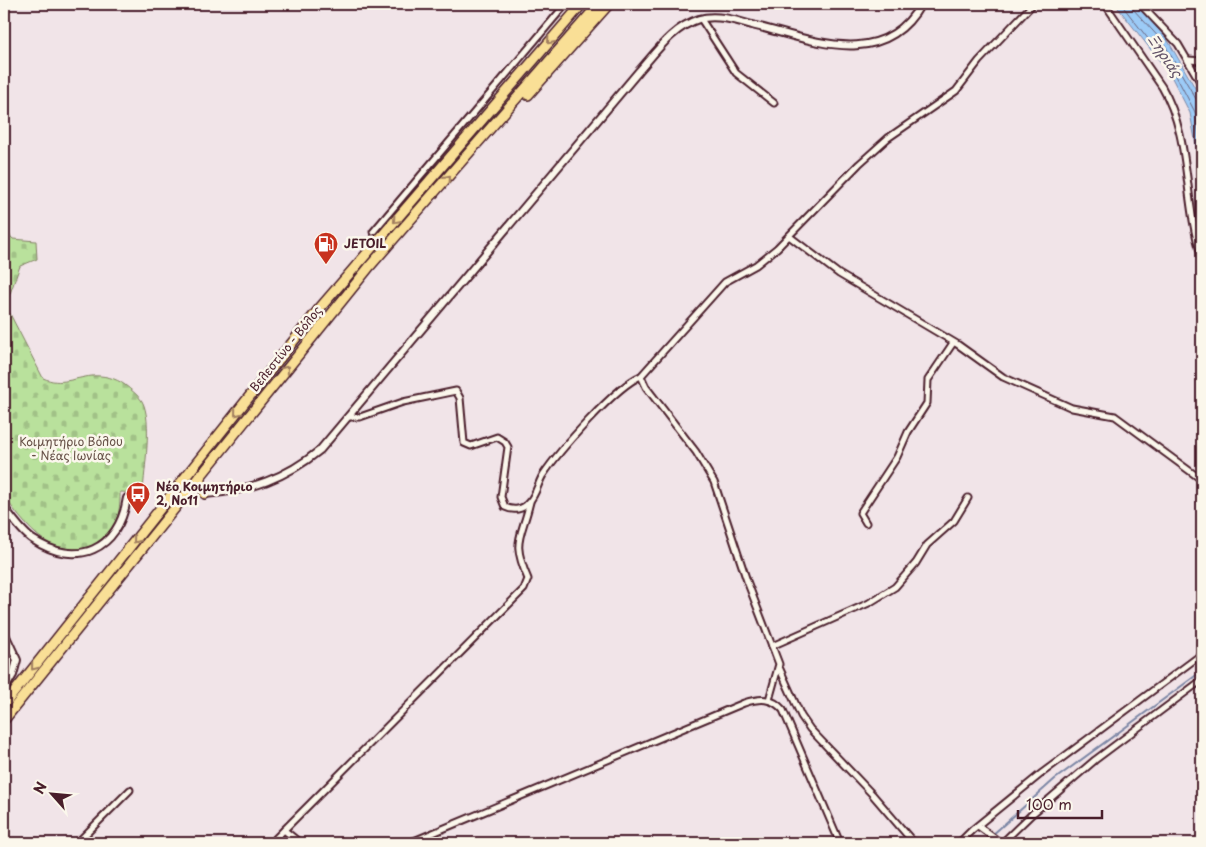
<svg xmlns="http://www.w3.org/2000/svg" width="1206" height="847" viewBox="0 0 1206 847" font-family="'Playpen Sans',sans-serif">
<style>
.cemetery{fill:url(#cemetery-stones);stroke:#828064}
.water{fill:#9ccbf7;stroke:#7b86a5}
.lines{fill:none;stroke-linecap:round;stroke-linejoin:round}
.shore{stroke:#6b647d;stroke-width:1}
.stream{stroke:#7b86a5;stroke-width:2}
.minor-casing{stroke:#4a1f2b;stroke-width:9}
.tertiary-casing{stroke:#4a1f2b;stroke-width:10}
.trunk-casing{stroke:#4a1f2b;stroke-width:12}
.minor{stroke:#fbf7ec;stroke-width:5}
.tertiary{stroke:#fbf7ec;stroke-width:6}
.trunk{stroke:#f9df96;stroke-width:9}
.oneway{stroke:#a27f60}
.labels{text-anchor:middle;stroke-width:5;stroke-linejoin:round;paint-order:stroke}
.poi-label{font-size:12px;font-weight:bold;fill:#4a1f2b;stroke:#fbf7ec;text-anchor:start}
.street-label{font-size:12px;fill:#4a1f2b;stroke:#fbf7ec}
.park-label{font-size:12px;fill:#665047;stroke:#fbf7ec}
.water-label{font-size:14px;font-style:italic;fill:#635368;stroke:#fbf7ec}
</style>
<defs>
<pattern id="cemetery-stones" width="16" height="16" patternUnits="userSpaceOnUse" patternTransform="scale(1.25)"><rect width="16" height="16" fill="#b9e19c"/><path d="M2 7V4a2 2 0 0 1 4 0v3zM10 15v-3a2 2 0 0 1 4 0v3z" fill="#a1c187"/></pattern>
</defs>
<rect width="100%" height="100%" fill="#f1e4e8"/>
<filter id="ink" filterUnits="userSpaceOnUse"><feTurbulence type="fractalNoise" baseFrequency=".02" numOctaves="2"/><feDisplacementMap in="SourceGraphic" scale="10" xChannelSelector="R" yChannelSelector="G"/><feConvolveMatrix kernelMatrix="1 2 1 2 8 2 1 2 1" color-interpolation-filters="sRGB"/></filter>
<g filter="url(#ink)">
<!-- cemetery -->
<path class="cemetery" d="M 4,229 L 13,239 L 36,241 L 37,259 L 20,266 L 8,299 L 7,308 L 43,378 C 61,386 73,378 92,376 C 103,375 116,378 125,385 C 130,389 138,395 142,401 C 153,421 144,470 143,493 L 120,492 C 121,522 110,547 78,549 C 69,550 61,549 52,545 C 32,535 17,514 4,496 Z"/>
<!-- water -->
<polygon class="water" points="1115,4 1136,4 1167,39 1202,100 1202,177 1190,113 1170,74"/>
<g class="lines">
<!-- shore -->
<g class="shore">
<polyline points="1121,4 1174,72 1195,112 1202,153"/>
<polyline points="1132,4 1133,9 1163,42 1196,99 1202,101"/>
</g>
<!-- stream -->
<g class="stream">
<polyline points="982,843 988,839"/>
<polyline points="986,843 991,836 1055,779 1202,671"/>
</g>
<defs>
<g id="minor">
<path d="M 1105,4 L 1162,87 C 1192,138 1183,202 1202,257"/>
<polyline points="1140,4 1178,44 1202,85"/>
<polyline points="701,19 736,73 774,103"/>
<polyline points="1189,60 1202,61"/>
<polyline points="373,232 566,4"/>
<polyline points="789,236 839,274 957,344 1003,377 1072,408 1115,416 1202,480"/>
<path d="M 350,417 L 360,417 L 403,402 L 456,391 L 460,398 L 464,443 L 471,446 L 497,437 L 505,442 L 508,447 L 501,497 L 505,507 C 513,511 523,510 529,502 C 536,495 538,483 543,475 C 559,451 616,386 641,376"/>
<polyline points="866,523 860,513 897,457 908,432 927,403 928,380 953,343"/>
<polyline points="772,646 869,603 895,587 916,563 927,545 954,521 968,498"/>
<polyline points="779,667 801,716 810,729 872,794 914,843"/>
<polyline points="769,700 779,664 747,581 714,482 696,452 646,387 641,376 725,282 756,265 777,248 859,164 888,138 956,91 979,61 1033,4"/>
<polyline points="978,826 1001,843"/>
<polyline points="284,830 300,843"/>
<polyline points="77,843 130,790"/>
<path d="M 271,843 L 524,589 L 528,579 C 511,540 521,540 530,502"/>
<path d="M 409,843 L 744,703 C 760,698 772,697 783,710 L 840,843"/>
<polyline points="959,843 972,830 1042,773 1202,654"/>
<polyline points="1002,843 1032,814 1095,760 1202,680"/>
</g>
<g id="tertiary">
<path d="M 205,494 C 250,491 286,478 320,450 L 639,71 C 656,52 673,27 699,19 C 716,14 735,20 752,25 C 810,39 883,72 921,4"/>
<path d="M 4,507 C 12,518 21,531 32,539 C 77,569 119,550 127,498"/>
<polyline points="4,632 17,660 13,675 4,690"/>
</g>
<g id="trunk">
<polyline points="528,95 609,4"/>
<polyline points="201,474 201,483 205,494"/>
<polyline points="4,705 319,309 582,4"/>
<polyline points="4,720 370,266 599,4"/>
</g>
</defs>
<!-- minor casing -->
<use href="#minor" class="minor-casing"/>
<!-- tertiary casing -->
<use href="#tertiary" class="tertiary-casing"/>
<!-- trunk casing -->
<use href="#trunk" class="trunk-casing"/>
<!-- minor -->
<use href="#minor" class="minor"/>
<!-- tertiary -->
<use href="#tertiary" class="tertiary"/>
<!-- trunk -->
<use href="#trunk" class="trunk"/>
</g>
<!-- one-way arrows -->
<defs><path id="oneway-chevron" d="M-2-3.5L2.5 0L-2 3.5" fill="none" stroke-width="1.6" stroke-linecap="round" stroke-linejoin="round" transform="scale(1.25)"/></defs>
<g class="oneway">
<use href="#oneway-chevron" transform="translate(550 41) rotate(131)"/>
<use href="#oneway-chevron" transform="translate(448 178) rotate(-48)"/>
<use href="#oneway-chevron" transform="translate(396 220) rotate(131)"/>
<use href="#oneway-chevron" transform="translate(286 369) rotate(-51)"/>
<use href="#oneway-chevron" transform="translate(237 413) rotate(129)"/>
<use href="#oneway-chevron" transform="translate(136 540) rotate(129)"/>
<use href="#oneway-chevron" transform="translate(34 667) rotate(129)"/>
</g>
</g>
<!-- icons -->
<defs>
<symbol id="fuel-pin" viewBox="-11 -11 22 30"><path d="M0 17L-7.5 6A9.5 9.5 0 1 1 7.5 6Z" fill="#c8321e" stroke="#fbf7ec"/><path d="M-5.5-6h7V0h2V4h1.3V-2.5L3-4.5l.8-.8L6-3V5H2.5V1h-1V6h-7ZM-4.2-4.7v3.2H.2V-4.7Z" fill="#fff"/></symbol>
<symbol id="bus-pin" viewBox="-11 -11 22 30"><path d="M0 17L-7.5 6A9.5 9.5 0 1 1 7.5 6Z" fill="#c8321e" stroke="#fbf7ec"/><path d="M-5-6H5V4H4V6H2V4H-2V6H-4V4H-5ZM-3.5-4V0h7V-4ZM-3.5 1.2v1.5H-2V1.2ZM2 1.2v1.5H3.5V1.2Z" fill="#fff"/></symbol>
</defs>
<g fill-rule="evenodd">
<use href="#fuel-pin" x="312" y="230" width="28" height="38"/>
<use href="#bus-pin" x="124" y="480" width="28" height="38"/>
</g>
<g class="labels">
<!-- poi labels -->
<g class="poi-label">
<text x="344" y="248">JETOIL</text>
<text x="156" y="491">Νέο Κοιμητήριο<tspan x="156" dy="14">2, Νο11</tspan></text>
</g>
<!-- street labels -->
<g class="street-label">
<text transform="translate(286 349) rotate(-51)" y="4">Βελεστίνο - Βόλος</text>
</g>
<!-- park labels -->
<g class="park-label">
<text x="71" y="446">Κοιμητήριο Βόλου<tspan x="71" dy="14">- Νέας Ιωνίας</tspan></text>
</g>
<!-- water labels -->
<g class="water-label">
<text transform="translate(1165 56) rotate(56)" y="5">Ξηριάς</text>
</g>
</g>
<!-- margin -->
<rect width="1206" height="847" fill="none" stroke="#fbf7ec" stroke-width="20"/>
<rect x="10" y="10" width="1186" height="827" fill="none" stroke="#4a1f2b" stroke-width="2" filter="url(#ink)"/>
<!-- north arrow -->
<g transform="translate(52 794) rotate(297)" stroke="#fbf7ec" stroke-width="4" paint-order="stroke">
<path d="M0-4L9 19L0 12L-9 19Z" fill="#4a1f2b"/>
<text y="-8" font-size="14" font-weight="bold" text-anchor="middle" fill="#4a1f2b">N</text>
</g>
<!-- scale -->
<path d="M1018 810v8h84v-8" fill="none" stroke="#4a1f2b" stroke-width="2.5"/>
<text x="1026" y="810" font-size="15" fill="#4a1f2b" stroke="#fbf7ec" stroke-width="4" paint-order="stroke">100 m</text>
</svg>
